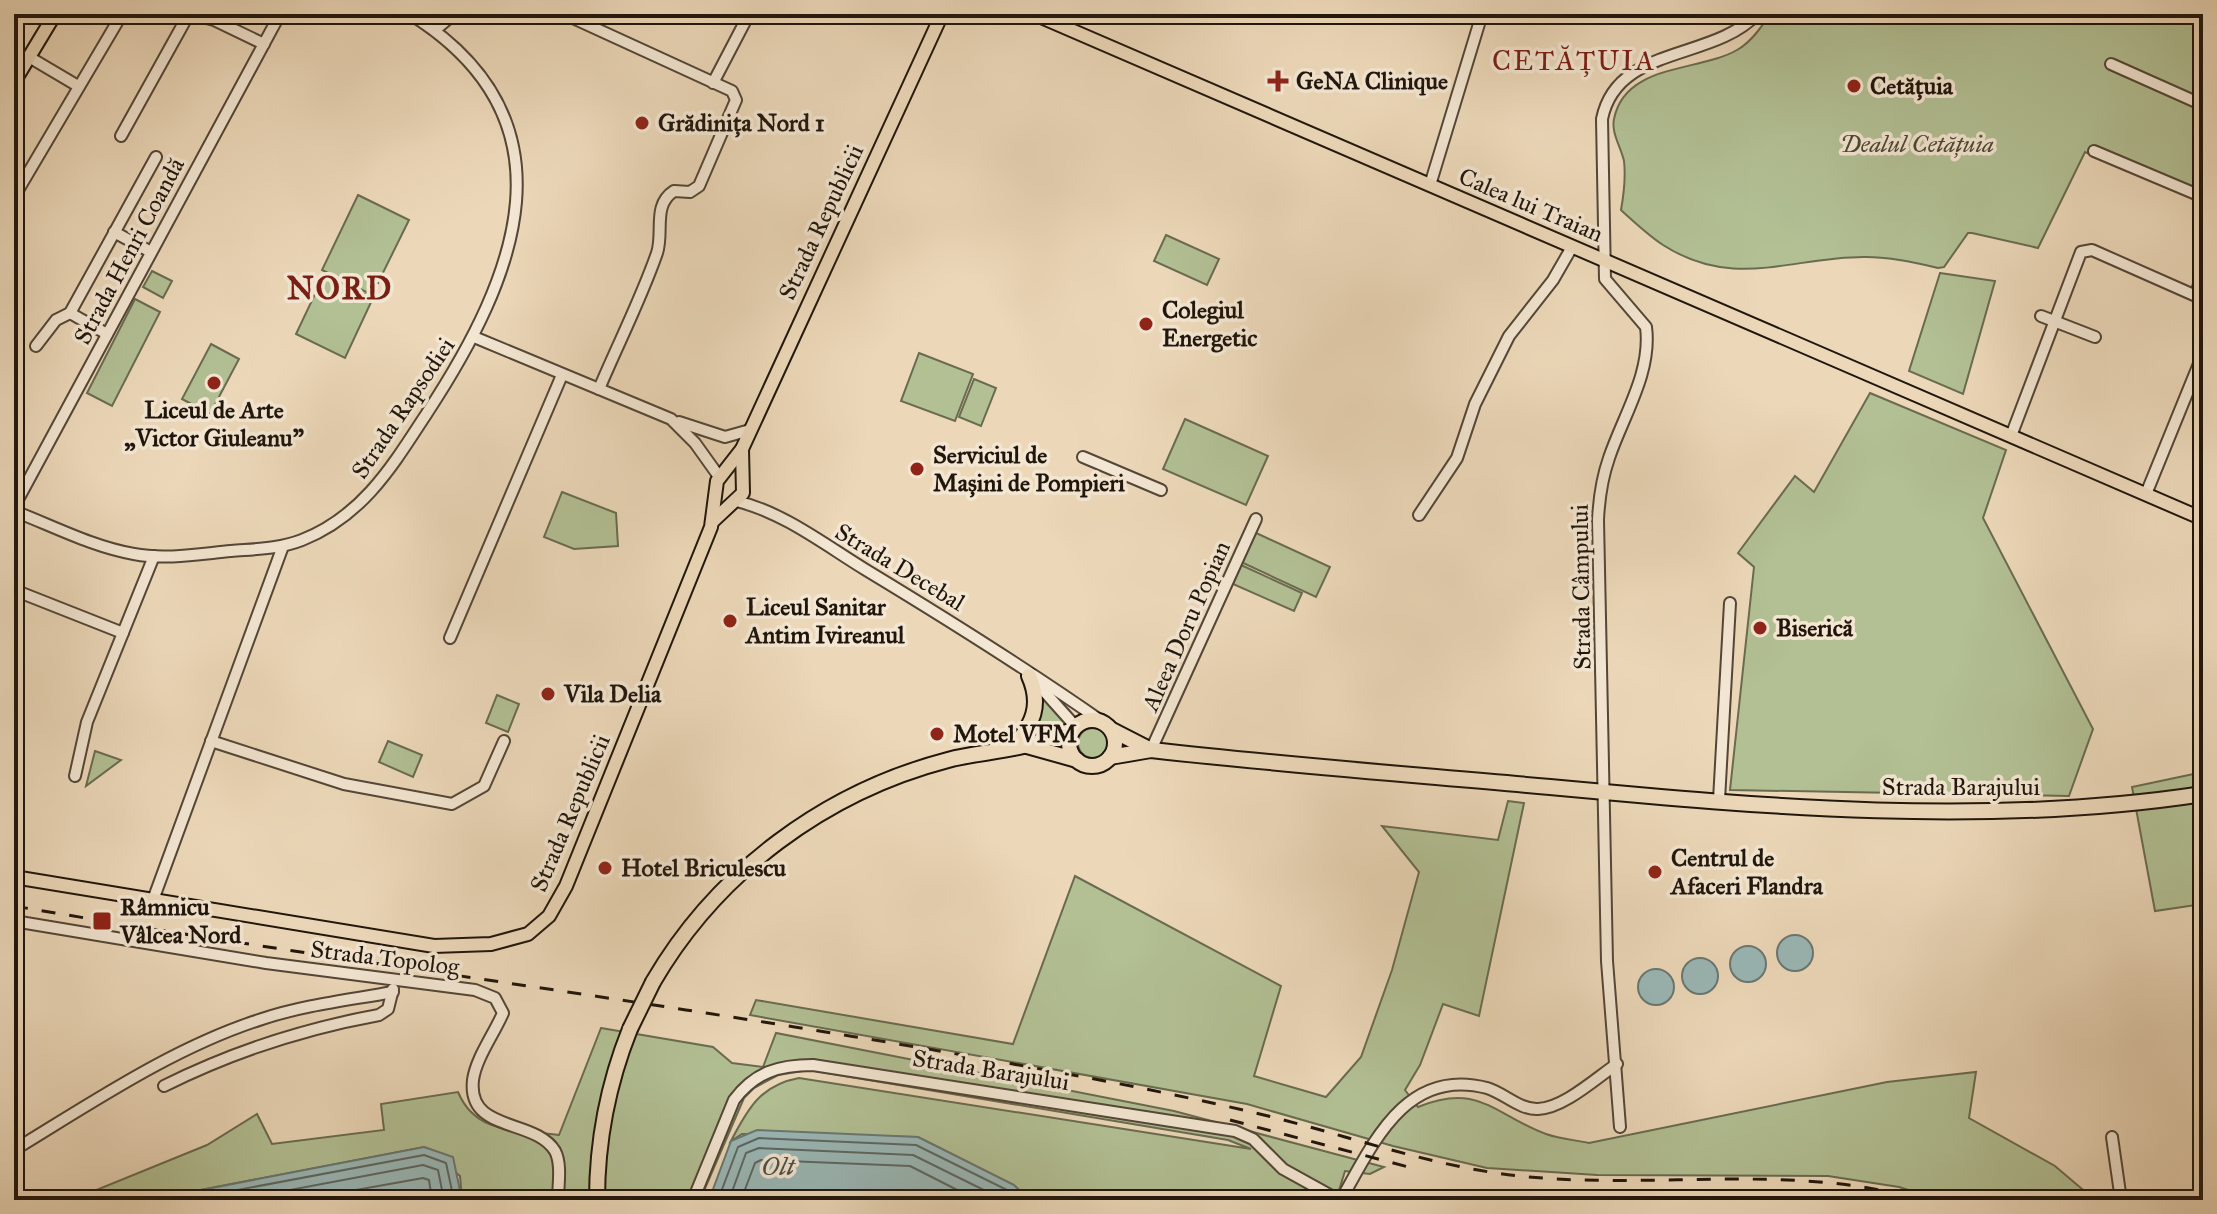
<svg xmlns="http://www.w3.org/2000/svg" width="2217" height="1214" viewBox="0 0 2217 1214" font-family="'IM FELL Great Primer',serif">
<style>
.green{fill:#b2c094;stroke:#696b50;stroke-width:2}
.water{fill:#9ab8b7;stroke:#697773;stroke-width:2}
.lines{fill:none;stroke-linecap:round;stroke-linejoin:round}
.shore{stroke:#5d6762;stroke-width:2}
.minor-casing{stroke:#534637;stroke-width:14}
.major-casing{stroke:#20160c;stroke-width:16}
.highway-casing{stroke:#20160c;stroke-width:18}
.minor{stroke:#f3e6d2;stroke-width:10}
.major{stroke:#ecd8b9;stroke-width:12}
.highway{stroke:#ecd8b9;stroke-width:14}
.rail{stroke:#20160c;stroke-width:3;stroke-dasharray:14 14;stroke-linecap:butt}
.highway-bridge-casing{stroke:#20160c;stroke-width:18;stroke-linecap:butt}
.highway-bridge{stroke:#ecd8b9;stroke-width:14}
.poi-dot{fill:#8f2418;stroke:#f3e6d2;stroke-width:3}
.labels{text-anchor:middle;stroke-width:7;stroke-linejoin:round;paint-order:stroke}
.poi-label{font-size:24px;font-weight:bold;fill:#20160c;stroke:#f3e6d2;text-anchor:start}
.park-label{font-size:24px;font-style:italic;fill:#4c4935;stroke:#f3e6d2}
.street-label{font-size:24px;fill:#20160c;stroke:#f3e6d2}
.water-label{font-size:26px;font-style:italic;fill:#4b4f48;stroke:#f3e6d2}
.quarter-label{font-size:28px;letter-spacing:2px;fill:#7a1f14;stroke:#f3e6d2}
.district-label{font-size:32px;font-weight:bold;letter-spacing:2px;fill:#7a1f14;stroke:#f3e6d2}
</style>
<rect width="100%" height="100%" fill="#ecd8b9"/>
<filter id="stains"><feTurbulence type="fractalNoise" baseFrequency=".0025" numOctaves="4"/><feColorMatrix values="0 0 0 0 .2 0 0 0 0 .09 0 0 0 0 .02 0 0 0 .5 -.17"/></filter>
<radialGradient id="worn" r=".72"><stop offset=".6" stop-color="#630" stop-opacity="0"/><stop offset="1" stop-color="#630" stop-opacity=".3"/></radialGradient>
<!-- green -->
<g class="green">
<path d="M 1770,14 L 2203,14 L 2203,202 L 2085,152 L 2038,248 L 1972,233 L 1968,233 L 1944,267 L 1938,268 C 1914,262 1891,257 1866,257 C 1793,256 1735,291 1663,245 C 1648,235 1634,222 1621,210 C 1624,193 1626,178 1624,161 C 1621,147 1611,133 1614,119 C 1625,63 1699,72 1737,50 C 1751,42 1761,28 1770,14 Z"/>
<polygon points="358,195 409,220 372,295 322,270"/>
<polygon points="1166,235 1219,259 1207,285 1154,261"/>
<polygon points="152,271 172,281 163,298 143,287"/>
<polygon points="1940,273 1995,281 1963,394 1909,371"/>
<polygon points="324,275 373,298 345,358 296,334"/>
<polygon points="135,299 160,312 112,406 87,393"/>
<polygon points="211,344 239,359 210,414 182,399"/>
<polygon points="919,353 973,374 955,421 901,401"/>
<polygon points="974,379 996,388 981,426 959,417"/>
<polygon points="1870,393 2006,450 1983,518 2093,729 2069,796 1730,790 1754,567 1738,553 1795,476 1814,492"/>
<polygon points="1185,419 1268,456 1246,505 1163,469"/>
<polygon points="562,492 616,513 618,546 574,549 544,537"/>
<polygon points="1254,532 1330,567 1316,597 1241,562"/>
<polygon points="1241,565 1302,593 1294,611 1233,584"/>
<polygon points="497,695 519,704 508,732 486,723"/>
<polygon points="1041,696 1063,719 1066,727 1032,733"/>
<circle cx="1093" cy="743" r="15"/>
<polygon points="388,741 422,755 413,777 379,762"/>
<polygon points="95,751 121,760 86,786"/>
<polygon points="2203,772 2203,904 2155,911 2132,787"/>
<path d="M 1508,801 L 1524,803 L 1479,1016 L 1443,1004 L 1420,1065 L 1405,1090 L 1418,1107 C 1480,1082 1494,1115 1546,1134 C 1560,1139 1575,1140 1589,1143 L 1887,1082 L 1976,1072 L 1969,1118 L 2055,1166 L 2095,1200 L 1940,1200 L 1899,1187 L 1828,1176 L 1597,1175 L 1487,1168 L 1393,1146 L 1247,1104 L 750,1015 L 756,1000 L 1013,1044 L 1075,876 L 1281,986 L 1254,1076 L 1326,1097 L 1361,1057 L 1392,970 L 1419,872 L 1382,826 L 1498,840 Z"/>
<path d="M 601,1028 L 713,1047 L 732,1063 L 763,1067 L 776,1033 L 1174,1111 L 1384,1167 L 1370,1174 L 1345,1171 L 1336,1200 L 1029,1200 L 1014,1185 L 918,1137 L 742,1134 L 731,1141 C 748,1108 761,1085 799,1078 L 1251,1149 L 1228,1140 L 809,1070 L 778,1075 L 754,1088 L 744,1098 L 700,1200 L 462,1200 L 460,1176 L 424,1147 L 149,1200 L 80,1200 L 79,1197 L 207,1145 L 257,1114 L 272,1144 L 384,1130 L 381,1104 L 458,1092 C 476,1135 518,1130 559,1135 Z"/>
</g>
<!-- water -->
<g class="water">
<circle cx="1795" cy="953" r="18"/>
<circle cx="1748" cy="964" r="18"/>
<circle cx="1700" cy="976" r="18"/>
<circle cx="1656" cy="987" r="18"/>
<polygon points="757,1130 918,1137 1014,1185 1029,1200 709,1200 731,1141"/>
<polygon points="424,1147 453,1157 462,1200 149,1200"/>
</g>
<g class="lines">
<!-- shore -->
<g class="shore">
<polyline points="184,1200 424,1155 446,1163 454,1200"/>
<polyline points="237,1200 423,1165 438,1170 444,1200"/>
<polyline points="300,1200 423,1178 429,1180 432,1200"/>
<polyline points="718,1200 738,1147 759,1138 916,1145 1009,1191 1018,1200"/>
<polyline points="729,1200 746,1153 759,1148 913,1155 1004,1200"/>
<polyline points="741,1200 755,1163 761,1160 910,1166 977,1200"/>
</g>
<defs>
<g id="minor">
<path d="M 564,14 L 732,91 L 736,100 L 699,186 L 690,192 L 674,191 C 652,205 664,232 657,253 C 641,299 618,344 599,389"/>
<polyline points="1060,25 1071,14"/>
<polyline points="435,30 454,14"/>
<polyline points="29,57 78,86"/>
<polyline points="2111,64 2203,105"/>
<polyline points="713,83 749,14"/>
<polyline points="121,136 186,19 192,14 214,20 264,44"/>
<polyline points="2094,151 2203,197"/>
<polyline points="1430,185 1482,14"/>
<polyline points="14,197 122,14"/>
<polyline points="114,232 151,252"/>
<polyline points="70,313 107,334"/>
<polyline points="2041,316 2095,337"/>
<polyline points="474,337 671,419 695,443 720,478"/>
<polyline points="36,346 56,320 70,313 156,157"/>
<polyline points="679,422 725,437 750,430"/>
<polyline points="2011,436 2081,252 2092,250 2196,296 2203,268"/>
<polyline points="1083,457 1161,490"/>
<polyline points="2146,494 2203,354"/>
<path d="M 736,501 C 783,512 825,545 866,570 C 947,619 1027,669 1104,723"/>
<polyline points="14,507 280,14"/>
<path d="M 14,511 C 53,526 93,547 134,554 C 165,560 199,554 231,551 C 255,549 279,549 302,540 C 363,516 393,465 427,413 C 517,276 580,120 410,14"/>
<polyline points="1419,515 1457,458 1475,404 1509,336 1553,280 1572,247"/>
<polyline points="14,590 123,633"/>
<polyline points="450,638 562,375"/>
<polyline points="1034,680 1076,727"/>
<polyline points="211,741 344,784 452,804 484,786 504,741"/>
<polyline points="1151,750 1256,519"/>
<polyline points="75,776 87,722 154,556"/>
<polyline points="1719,800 1730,603"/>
<polyline points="153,900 283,546"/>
<path d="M 14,921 L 266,963 L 475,990 L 495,998 L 503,1013 C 494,1034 476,1058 473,1080 C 467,1133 535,1118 555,1151 C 562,1164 558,1186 558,1200"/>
<path d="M 164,1086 C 234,1051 302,1029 379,1015 L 388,1009 L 393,989"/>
<path d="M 1620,1127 L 1607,961 L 1598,520 C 1599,499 1602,478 1609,458 C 1623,416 1652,373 1646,327 L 1605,279 L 1602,119 C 1617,45 1713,61 1757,14"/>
<polyline points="2112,1137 2121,1200"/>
<path d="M 14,1150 C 93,1102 174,1047 262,1019 C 304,1005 349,1000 393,992"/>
<path d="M 693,1200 L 734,1100 C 755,1072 779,1065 813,1065 L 1235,1131 L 1253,1139 L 1283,1169 L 1339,1200"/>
<path d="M 1341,1200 C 1374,1141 1407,1067 1487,1088 C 1504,1093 1520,1110 1538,1109 C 1564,1108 1596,1078 1617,1064"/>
</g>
<g id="major">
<polyline points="1034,14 2203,519"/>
<polyline points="14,82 55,14"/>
<polyline points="712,522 743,493 742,449"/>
<polyline points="14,877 434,946 491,944 528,934 549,916 566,886 711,527 717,481 742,449 942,14"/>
</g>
<g id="highway">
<circle cx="1092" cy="743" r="23"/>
<polyline points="1112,730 1151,750"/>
<polyline points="1027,746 1077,760"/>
<path d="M 1012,748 C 1033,725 1042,705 1029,676"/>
<path d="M 1110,757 L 1151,750 C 1284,765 1417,775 1550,787 C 1766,807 1987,827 2203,794"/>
<path d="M 653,982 C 717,872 825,792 948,760 C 974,753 1001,752 1027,745 C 1042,742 1058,735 1073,730"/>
<path d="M 597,1200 C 597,1141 608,1084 630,1029"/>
</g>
</defs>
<!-- minor casing -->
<use href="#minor" class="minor-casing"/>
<!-- major casing -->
<use href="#major" class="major-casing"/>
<!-- highway casing -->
<use href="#highway" class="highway-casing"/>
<!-- minor -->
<use href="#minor" class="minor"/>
<!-- major -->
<use href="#major" class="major"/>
<!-- highway -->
<use href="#highway" class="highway"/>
<!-- rail -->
<g class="rail">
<path d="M 14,906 C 346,963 681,1004 1013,1064 C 1102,1080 1192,1097 1280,1119 C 1346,1136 1410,1158 1478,1170 C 1624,1197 1778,1158 1922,1200"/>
<polyline points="1230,1120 1416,1169"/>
</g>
<defs>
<polyline id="highway-bridge" points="630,1029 653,982"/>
</defs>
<!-- highway-bridge casing -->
<use href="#highway-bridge" class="highway-bridge-casing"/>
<!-- highway-bridge -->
<use href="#highway-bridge" class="highway-bridge"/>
</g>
<!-- markers -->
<g class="poi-dot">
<path d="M1274 69h8v8h8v8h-8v8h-8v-8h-8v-8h8z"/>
<circle cx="1854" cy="86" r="8"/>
<circle cx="642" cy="123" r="8"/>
<circle cx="1146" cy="324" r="8"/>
<circle cx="214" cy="383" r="8"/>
<circle cx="917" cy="469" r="8"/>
<circle cx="730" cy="621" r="8"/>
<circle cx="1760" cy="628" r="8"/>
<circle cx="548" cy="694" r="8"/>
<circle cx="937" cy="734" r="8"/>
<circle cx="605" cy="868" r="8"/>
<circle cx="1655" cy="872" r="8"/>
<rect x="92" y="911" width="20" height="20" rx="4"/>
</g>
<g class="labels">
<!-- poi labels -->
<g class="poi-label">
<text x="1296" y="89">GeNA Clinique</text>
<text x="1870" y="94">Cetățuia</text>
<text x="658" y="131">Grădinița Nord 1</text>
<text x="1162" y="318">Colegiul<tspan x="1162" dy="28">Energetic</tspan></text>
<text x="214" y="418" text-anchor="middle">Liceul de Arte<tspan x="214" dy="28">„Victor Giuleanu”</tspan></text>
<text x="933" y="463">Serviciul de<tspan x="933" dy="28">Mașini de Pompieri</tspan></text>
<text x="746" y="615">Liceul Sanitar<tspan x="746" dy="28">Antim Ivireanul</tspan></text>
<text x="1776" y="636">Biserică</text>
<text x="564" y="702">Vila Delia</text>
<text x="953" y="742">Motel VFM</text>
<text x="1671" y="866">Centrul de<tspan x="1671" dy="28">Afaceri Flandra</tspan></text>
<text x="621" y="876">Hotel Briculescu</text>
<text x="120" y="915">Râmnicu<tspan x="120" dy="28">Vâlcea Nord</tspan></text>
</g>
<!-- park labels -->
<g class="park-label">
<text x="1917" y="152">Dealul Cetățuia</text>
</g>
<!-- street labels -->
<g class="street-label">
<text transform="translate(1531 205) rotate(23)" y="8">Calea lui Traian</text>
<text transform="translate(821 222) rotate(-65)" y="8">Strada Republicii</text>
<text transform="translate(129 251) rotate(-62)" y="8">Strada Henri Coandă</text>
<text transform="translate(403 408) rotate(-56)" y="8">Strada Rapsodiei</text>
<text transform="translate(900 567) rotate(31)" y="8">Strada Decebal</text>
<text transform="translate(1581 587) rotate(-91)" y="8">Strada Câmpului</text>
<text transform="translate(1186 626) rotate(-66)" y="8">Aleea Doru Popian</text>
<text x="1961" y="795">Strada Barajului</text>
<text transform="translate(570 813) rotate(-67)" y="8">Strada Republicii</text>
<text transform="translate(385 958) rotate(7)" y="8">Strada Topolog</text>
<text transform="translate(991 1070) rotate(9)" y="8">Strada Barajului</text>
</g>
<!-- water labels -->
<g class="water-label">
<text x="778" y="1175">Olt</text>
</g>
<!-- quarter labels -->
<g class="quarter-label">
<text x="1574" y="70">CETĂȚUIA</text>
</g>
<!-- district labels -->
<g class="district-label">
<text x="340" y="299">NORD</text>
</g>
</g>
<!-- margin -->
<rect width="2217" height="1214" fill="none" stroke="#ecd8b9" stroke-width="48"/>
<rect x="16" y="16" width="2185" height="1182" fill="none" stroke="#20160c" stroke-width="4"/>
<rect x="24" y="24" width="2169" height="1166" fill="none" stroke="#20160c" stroke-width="2"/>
<rect width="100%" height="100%" filter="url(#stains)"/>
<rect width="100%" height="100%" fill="url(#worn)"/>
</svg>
